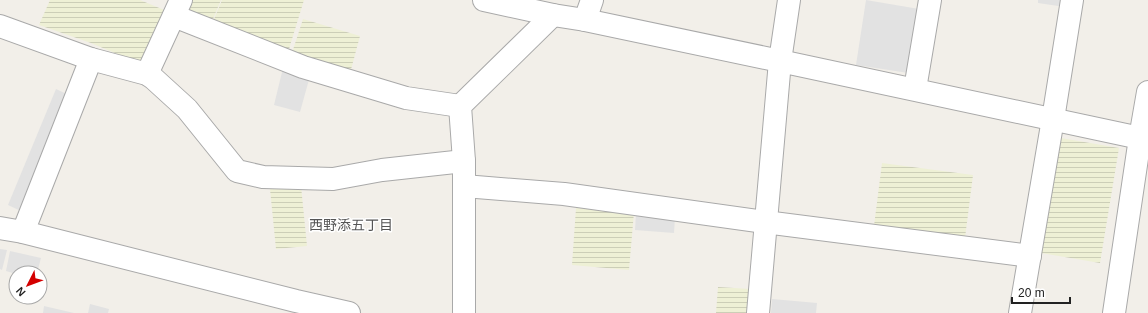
<svg xmlns="http://www.w3.org/2000/svg" width="1148" height="313" viewBox="0 0 1148 313" font-family="Arial,'Noto Sans JP',sans-serif">
<style>
.farmland{fill:url(#farmland-rules)}
.parking{fill:#e2e2e2}
.lines{fill:none;stroke-linecap:round;stroke-linejoin:round}
.minor-casing{stroke:#a9a9a9;stroke-width:24}
.tertiary-casing{stroke:#a9a9a9;stroke-width:24}
.minor{stroke:#fff;stroke-width:22}
.tertiary{stroke:#fff;stroke-width:22}
.labels{text-anchor:middle;stroke-width:3;stroke-linejoin:round;paint-order:stroke}
.neighbourhood-label{font-size:14px;fill:#555;stroke:#fff}
</style>
<defs>
<pattern id="farmland-rules" width="6" height="5" patternUnits="userSpaceOnUse"><rect width="6" height="5" fill="#eef0d5"/><path d="M0 2.5h6" fill="none" stroke="#ccceb7"/></pattern>
</defs>
<rect width="100%" height="100%" fill="#f2efe9"/>
<!-- farmland -->
<g class="farmland">
<polygon points="50,0 140,0 169,12 146,66 91,43 39,25"/>
<polygon points="188,0 221,0 210,26 184,9"/>
<polygon points="222,0 304,0 289,49 283,55 211,26"/>
<polygon points="303,19 360,36 349,77 290,59"/>
<polygon points="1061,138 1119,148 1100,263 1041,253"/>
<polygon points="882,163 973,175 965,238 874,226"/>
<polygon points="301,186 307,246 276,249 270,189"/>
<polygon points="576,208 634,212 629,270 572,265"/>
<polygon points="718,287 750,289 747,313 716,313"/>
</g>
<!-- parking -->
<g class="parking">
<polygon points="866,0 925,10 915,74 856,65"/>
<polygon points="1038,0 1066,0 1065,7 1038,3"/>
<polygon points="283,68 310,76 300,112 274,105"/>
<polygon points="56,89 71,96 23,212 8,205"/>
<polygon points="636,214 675,217 674,233 635,230"/>
<polygon points="0,249 7,250 2,270 0,269"/>
<polygon points="10,251 41,258 37,273 16,274 6,271"/>
<polygon points="772,299 817,303 816,313 771,313"/>
<polygon points="90,304 109,309 108,313 88,313"/>
<polygon points="44,306 74,313 43,313"/>
</g>
<g class="lines">
<defs>
<g id="minor">
<polyline points="174,16 303,67 406,98 460,106"/>
<polyline points="585,20 592,0"/>
<polyline points="0,26 91,59 147,74 153,78 187,109 237,171 263,177 333,179 382,170 464,161"/>
<polyline points="147,74 181,0"/>
<polyline points="915,89 930,0"/>
<polyline points="464,186 564,194 765,222 1030,256"/>
<polyline points="23,232 91,59"/>
<polyline points="464,313 464,161 460,106 553,15"/>
<polyline points="758,313 780,61 1140,138"/>
<polyline points="1020,313 1053,119 1072,0"/>
<polyline points="1114,313 1140,138 1148,92"/>
</g>
<g id="tertiary">
<polyline points="484,0 553,15 585,20 780,61 789,0"/>
<polyline points="0,228 23,232 296,301 349,313"/>
</g>
</defs>
<!-- minor casing -->
<use href="#minor" class="minor-casing"/>
<!-- tertiary casing -->
<use href="#tertiary" class="tertiary-casing"/>
<!-- minor -->
<use href="#minor" class="minor"/>
<!-- tertiary -->
<use href="#tertiary" class="tertiary"/>
</g>
<g class="labels">
<!-- neighbourhood labels -->
<g class="neighbourhood-label">
<text x="351" y="230">西野添五丁目</text>
</g>
</g>
<!-- north arrow -->
<g transform="translate(28 285) rotate(228)"><circle r="19" fill="#ffffff" stroke="#a7a7a7"/>
<path d="M0-3L7 15L0 10L-7 15Z" fill="#d40000"/>
<text y="-6" font-size="11" font-weight="bold" text-anchor="middle" fill="#222222">N</text>
</g>
<!-- scale -->
<path d="M1012 297v6h58v-6" fill="none" stroke="#222222" stroke-width="2"/>
<text x="1018" y="297" font-size="12" fill="#222222" stroke="#ffffff" stroke-width="3" paint-order="stroke">20 m</text>
</svg>
